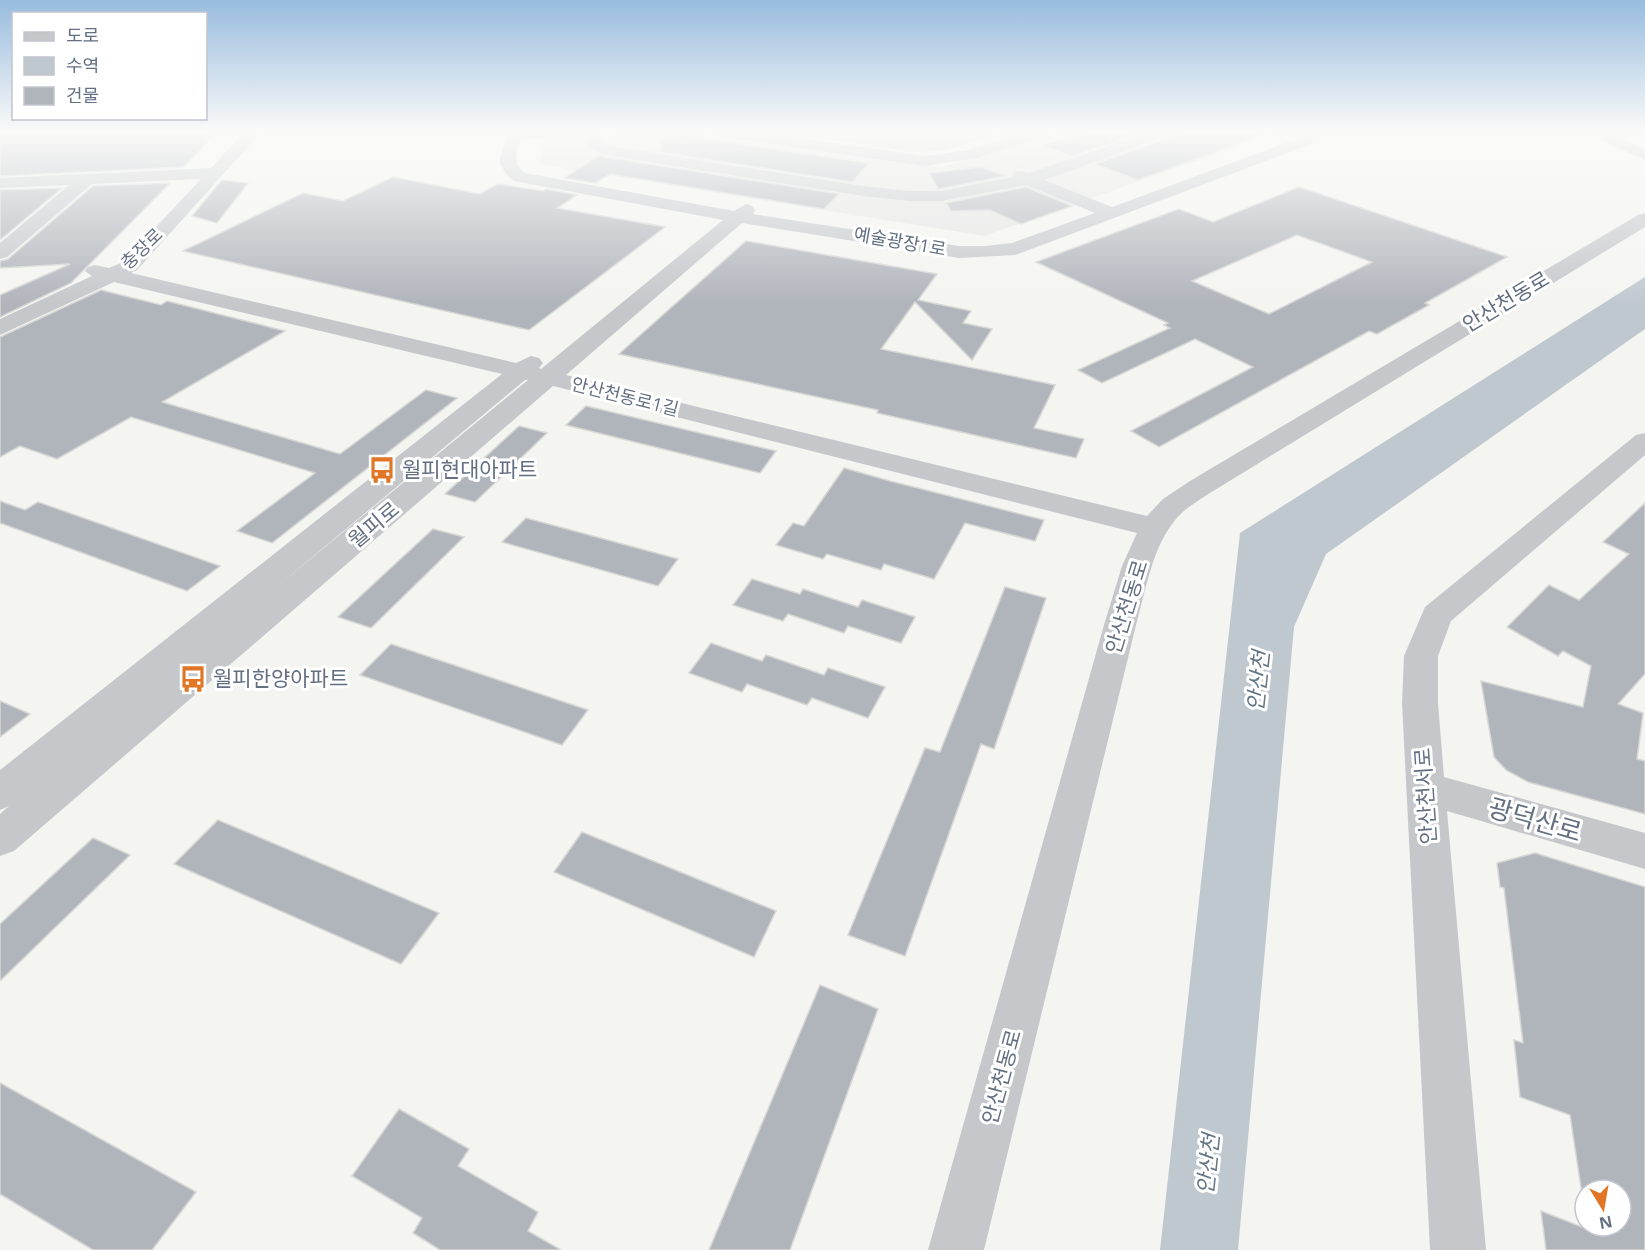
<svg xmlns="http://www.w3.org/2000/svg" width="1645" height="1250" viewBox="0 0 1645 1250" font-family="'Open Sans','Noto Sans KR',sans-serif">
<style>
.built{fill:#e5e5e5}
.green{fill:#d4dcd2}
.water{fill:#c0c8cf}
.building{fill:#b0b4bb;stroke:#d6d6d4;stroke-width:1.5;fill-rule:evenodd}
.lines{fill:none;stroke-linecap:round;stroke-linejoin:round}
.minor{fill:#c5c7cb;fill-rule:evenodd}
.labels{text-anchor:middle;stroke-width:6;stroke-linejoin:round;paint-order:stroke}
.far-street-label{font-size:18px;fill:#646f82;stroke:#fff}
.street-label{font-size:21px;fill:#646f82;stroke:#fff}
.poi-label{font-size:21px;fill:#646f82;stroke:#fff;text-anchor:start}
.water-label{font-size:22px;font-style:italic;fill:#647686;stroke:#fff}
.near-street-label{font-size:26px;fill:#646f82;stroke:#fff}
</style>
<rect width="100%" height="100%" fill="#f4f5f1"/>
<!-- built -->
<polygon class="built" points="547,130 695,130 942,167 1062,130 1285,130 984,236 539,164"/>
<!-- green -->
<polygon class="green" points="766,130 1015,130 945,150 913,152"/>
<!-- water -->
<polygon class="water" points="1645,277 1645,329 1326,554 1294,627 1238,1250 1160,1250 1240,533"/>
<!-- building -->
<g class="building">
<polygon points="0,130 220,130 183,167 0,176"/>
<polygon points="1096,130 1146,131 1072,156 1042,145"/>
<polygon points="1199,130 1267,130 1267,133 1138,180 1095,164 1168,138"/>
<polygon points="687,135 767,148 869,163 852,182 661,152 660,137"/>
<polygon points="600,155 605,157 839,194 824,209 610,174 595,183 564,178"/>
<polygon points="981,167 1006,176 938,189 930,173"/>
<polygon points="393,177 480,194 498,184 543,191 546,189 577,195 557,208 665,227 529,330 183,251 303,193 343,201"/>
<polygon points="222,180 248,183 217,223 192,216"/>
<polygon points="170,183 71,283 0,317 0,295 70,264 0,268 0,261 8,259 93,186"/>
<polygon points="1026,187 1072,206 1021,224 990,210 951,211 946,203"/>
<path d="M 1299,187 L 1507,257 L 1425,303 L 1429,305 L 1377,334 L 1369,331 L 1159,447 L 1131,431 L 1253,367 L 1195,339 L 1102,383 L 1078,370 L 1170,328 L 1164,325 L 1168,323 L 1036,262 L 1179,209 L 1213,222 ZM 1297,235 L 1372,262 L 1269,314 L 1192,281 Z"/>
<polygon points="62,188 0,240 0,190"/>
<polygon points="746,241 937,274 918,300 971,311 963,323 992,329 972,360 915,302 881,349 1055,385 1034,428 1084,439 1076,458 877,413 878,410 619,354"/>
<polygon points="101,290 161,305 167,301 285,331 162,402 340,454 426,390 457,398 272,543 237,531 315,473 131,417 57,459 20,446 0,457 0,337"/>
<polygon points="586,406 776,451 760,473 566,425"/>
<polygon points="519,426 547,433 475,502 445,494"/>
<polygon points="844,468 890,481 1044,520 1035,541 965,523 934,579 884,564 881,570 827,554 823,559 776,545 793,523 804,526"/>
<polygon points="0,501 25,510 38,502 220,566 187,591 0,523"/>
<polygon points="1645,503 1645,674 1618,704 1643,713 1637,759 1645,761 1645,814 1528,782 1506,770 1494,757 1481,681 1583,707 1591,666 1563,651 1558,656 1507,627 1549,585 1579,600 1629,554 1603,542"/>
<polygon points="526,518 678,559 658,586 502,542"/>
<polygon points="433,529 464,537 371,628 338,617"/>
<polygon points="752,579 800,594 803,589 858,607 862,600 915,617 901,643 848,626 844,633 788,614 783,621 733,605"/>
<polygon points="1005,587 1046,598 994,749 981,744 905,956 848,935 925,748 940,752"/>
<polygon points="711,643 762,661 766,655 824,675 828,668 885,687 868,718 812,698 807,705 747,684 742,692 689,673"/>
<polygon points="391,644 588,710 562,745 360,675"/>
<polygon points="0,701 30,714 0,737"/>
<polygon points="218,820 439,913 401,964 174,864"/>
<polygon points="582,832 776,911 754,957 554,872"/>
<polygon points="93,838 130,855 0,981 0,924"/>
<polygon points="1535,853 1645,887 1645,1250 1546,1250 1541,1211 1587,1229 1587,1226 1621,1226 1621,1190 1585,1190 1585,1214 1570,1115 1520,1097 1514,1040 1523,1043 1504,888 1500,887 1497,863"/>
<polygon points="820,985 878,1009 790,1250 709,1250"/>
<polygon points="0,1083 196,1192 152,1250 93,1250 0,1194"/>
<polygon points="399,1109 469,1149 458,1166 538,1212 528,1231 561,1250 440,1250 413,1233 422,1218 352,1176"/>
</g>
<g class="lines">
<!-- minor -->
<g class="minor">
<path d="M 246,130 L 263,130 L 137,270 L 131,273 L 516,363 L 531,356 L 539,358 L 543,363 L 539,368 L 541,369 L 723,220 L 514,181 L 507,175 L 499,162 L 508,130 L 623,130 L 620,133 L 602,135 L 603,143 L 609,146 L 863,186 L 909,191 L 942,191 L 1012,177 L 1014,172 L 1020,171 L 1029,173 L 1156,130 L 1179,130 L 1176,133 L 1044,180 L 1112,207 L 1299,138 L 1304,134 L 1302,130 L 1318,130 L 1320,135 L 1311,144 L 1015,255 L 959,258 L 742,223 L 566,375 L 1147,516 L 1163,499 L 1190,481 L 1638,215 L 1645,213 L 1645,227 L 1210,493 C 1198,501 1185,508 1176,519 C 1152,547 1146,590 1136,625 L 984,1250 L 928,1250 L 1104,625 L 1122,566 L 1137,533 L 553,386 L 14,851 L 0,856 L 0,814 L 9,806 L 0,810 L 0,770 L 502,374 L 114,282 L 0,335 L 0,319 L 92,276 L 85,271 L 88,267 L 95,265 L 109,268 L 123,262 L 201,179 L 92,184 L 7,257 L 0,259 L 0,243 L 69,185 L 0,188 L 0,178 L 211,168 ZM 586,136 L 589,148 L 605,155 L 863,196 L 909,201 L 942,201 L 1026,185 L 1095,213 L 1012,243 L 985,246 L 959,246 L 753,214 L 755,210 L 752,206 L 746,204 L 734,211 L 525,173 C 512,163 516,153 521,139 ZM 525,380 L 528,380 L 274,589 Z"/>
<polygon points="702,130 743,130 925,156 968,150 1035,130 1059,130 1056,133 976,158 925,166 710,135"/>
<polygon points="1584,130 1605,130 1645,149 1645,160 1587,133"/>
<polygon points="1645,433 1645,455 1451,621 1438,656 1438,703 1444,777 1645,833 1645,869 1447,811 1486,1250 1430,1250 1402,703 1404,656 1425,607 1636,435"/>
</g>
</g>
<!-- sky -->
<linearGradient id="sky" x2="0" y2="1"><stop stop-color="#98bcde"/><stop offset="0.43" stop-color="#fafaf9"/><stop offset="1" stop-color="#fafaf9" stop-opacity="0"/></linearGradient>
<rect width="1645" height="305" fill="url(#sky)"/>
<!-- icons -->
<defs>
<symbol id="bus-bare" viewBox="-9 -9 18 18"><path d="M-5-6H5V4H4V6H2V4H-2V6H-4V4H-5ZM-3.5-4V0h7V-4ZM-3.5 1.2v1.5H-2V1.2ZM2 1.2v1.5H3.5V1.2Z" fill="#e07626" stroke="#fff" stroke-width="2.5" paint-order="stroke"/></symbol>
</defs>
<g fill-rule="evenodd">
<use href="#bus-bare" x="363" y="451" width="38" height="38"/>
<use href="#bus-bare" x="174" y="660" width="38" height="38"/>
</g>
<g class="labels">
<!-- far-street labels -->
<g class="far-street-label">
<text transform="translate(900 242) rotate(10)" y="6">예술광장1로</text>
<text transform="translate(142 249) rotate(-44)" y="6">충장로</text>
<text transform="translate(625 397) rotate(14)" y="6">안산천동로1길</text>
</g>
<!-- street labels -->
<g class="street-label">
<text transform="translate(1506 302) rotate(-31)" y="7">안산천동로</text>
<text transform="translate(374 525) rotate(-40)" y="7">월피로</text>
<text transform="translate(1127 607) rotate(-73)" y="7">안산천동로</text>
<text transform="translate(1426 796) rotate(-94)" y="7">안산천서로</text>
<text transform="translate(1002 1077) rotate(-75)" y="7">안산천동로</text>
</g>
<!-- poi labels -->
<g class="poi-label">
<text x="402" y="477">월피현대아파트</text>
<text x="213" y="686">월피한양아파트</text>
</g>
<!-- water labels -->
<g class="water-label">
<text transform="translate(1258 681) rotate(-84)" y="8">안산천</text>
<text transform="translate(1208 1164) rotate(-84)" y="8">안산천</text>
</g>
<!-- near-street labels -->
<g class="near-street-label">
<text transform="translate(1535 820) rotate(16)" y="9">광덕산로</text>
</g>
</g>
<!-- legend -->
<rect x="12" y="12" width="195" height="108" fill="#ffffff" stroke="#c1c5cd" stroke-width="1.5"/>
<rect x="24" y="32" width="30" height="9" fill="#c5c7cb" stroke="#c1c5cd" stroke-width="1.5"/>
<text x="66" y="42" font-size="18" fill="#646f82">도로</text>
<rect x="24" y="57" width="30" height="18" fill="#c0c8cf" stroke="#c1c5cd" stroke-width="1.5"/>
<text x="66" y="72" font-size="18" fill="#646f82">수역</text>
<rect x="24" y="87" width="30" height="18" fill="#b0b4bb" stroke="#c1c5cd" stroke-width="1.5"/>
<text x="66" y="102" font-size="18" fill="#646f82">건물</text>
<!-- north arrow -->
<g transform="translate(1603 1208) rotate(169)"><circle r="28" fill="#ffffff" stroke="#c1c5cd" stroke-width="1.5"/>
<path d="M0-4.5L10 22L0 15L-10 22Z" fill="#e07626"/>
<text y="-9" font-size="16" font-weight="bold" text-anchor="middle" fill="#646f82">N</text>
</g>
</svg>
